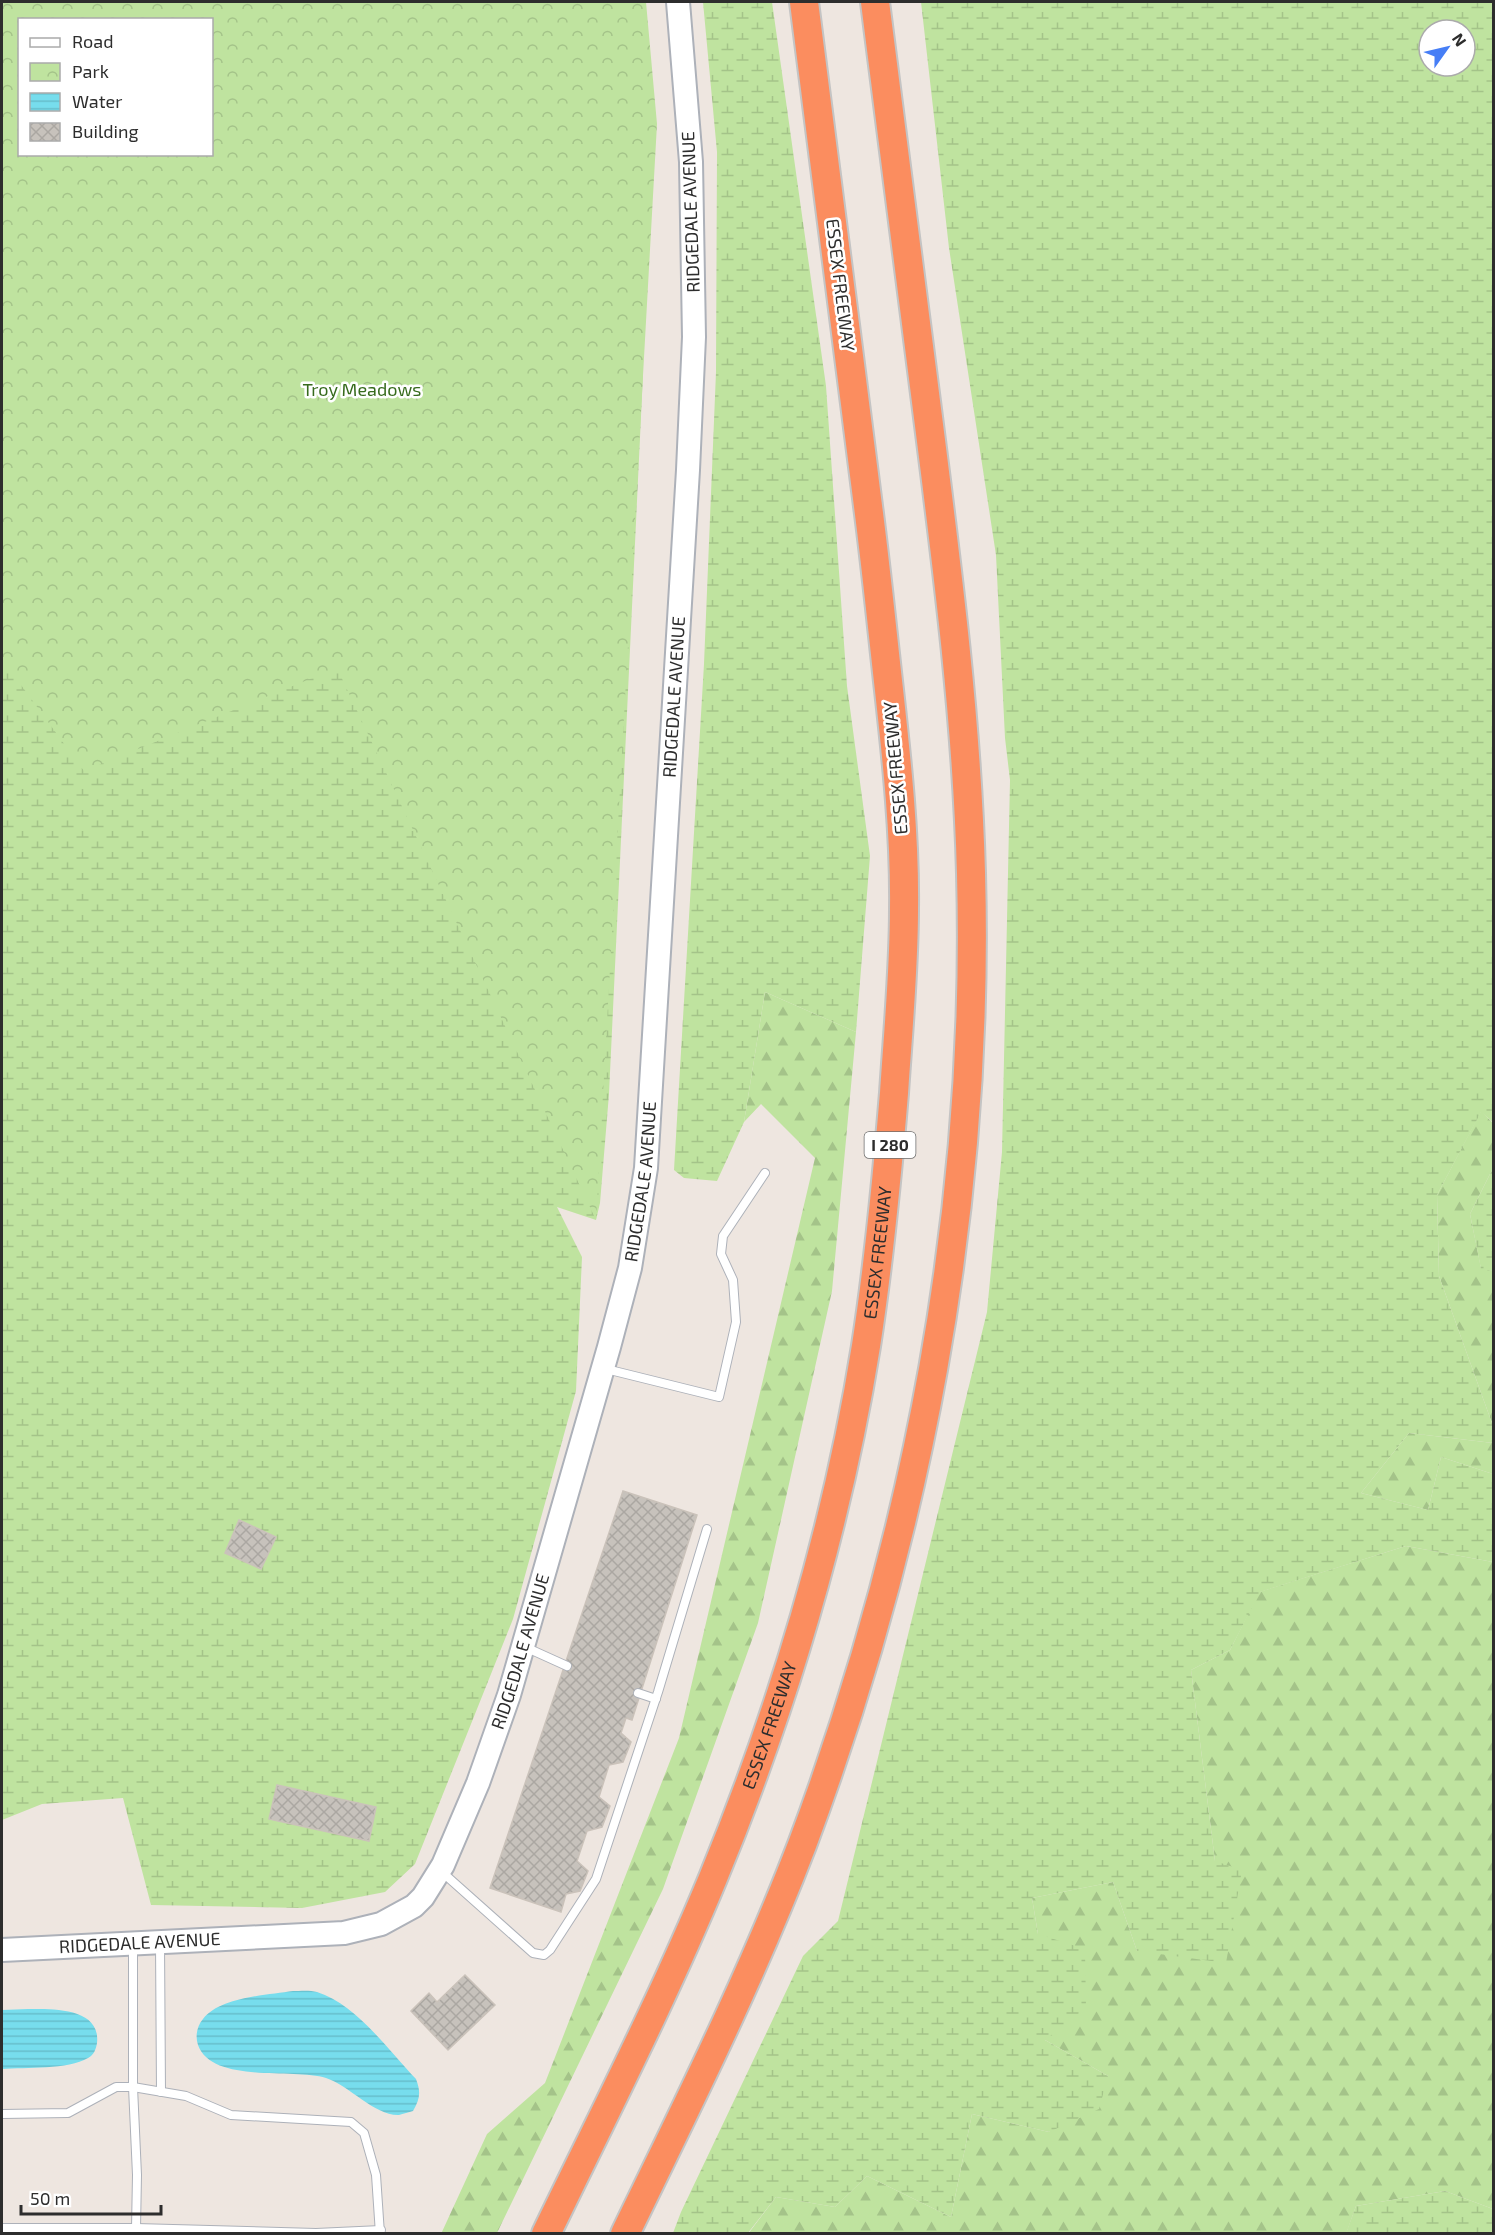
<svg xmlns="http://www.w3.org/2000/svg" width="1495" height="2235" viewBox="0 0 1495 2235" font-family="'Exo 2',sans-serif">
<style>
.forest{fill:url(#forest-firs)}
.wetland{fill:url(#wetland-marsh);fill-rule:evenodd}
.park{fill:url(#park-crowns);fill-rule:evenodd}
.water{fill:url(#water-rules)}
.building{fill:url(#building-cross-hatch);stroke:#cac2ba;stroke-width:1.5}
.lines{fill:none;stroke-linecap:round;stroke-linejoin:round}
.service-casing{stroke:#adb1b9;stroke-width:10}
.secondary-casing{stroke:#adb1b9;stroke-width:26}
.motorway-casing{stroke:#c4c4c4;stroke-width:32}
.service{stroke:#fff;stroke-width:8}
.secondary{stroke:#fff;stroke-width:22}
.motorway{stroke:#fb8d5f;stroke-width:28}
.labels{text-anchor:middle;stroke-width:5;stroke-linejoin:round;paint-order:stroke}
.shield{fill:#fff;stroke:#6c6c6c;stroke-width:1.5}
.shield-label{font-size:16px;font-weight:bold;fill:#2d2d2d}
.street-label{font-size:18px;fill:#2d2d2d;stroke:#fff}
.park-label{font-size:18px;fill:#376b1d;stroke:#fff}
</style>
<defs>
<pattern id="forest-firs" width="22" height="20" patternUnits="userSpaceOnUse" patternTransform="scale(1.5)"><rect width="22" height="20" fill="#bfe39f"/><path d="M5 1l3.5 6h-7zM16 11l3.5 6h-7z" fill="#a4c389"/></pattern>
<pattern id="wetland-marsh" width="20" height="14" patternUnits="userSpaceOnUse" patternTransform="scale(1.5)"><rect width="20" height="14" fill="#bfe39f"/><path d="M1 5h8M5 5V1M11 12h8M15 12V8" fill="none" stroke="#a4c389"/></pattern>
<pattern id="park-crowns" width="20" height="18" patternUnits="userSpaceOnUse" patternTransform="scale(1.5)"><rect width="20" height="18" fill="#bfe39f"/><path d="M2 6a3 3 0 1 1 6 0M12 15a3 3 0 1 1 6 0" fill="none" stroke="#a4c389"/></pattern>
<pattern id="water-rules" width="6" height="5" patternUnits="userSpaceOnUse" patternTransform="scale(1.5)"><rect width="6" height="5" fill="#77dded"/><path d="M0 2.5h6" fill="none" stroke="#67becc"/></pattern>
<pattern id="building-cross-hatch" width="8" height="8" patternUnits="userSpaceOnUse" patternTransform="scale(1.5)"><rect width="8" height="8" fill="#c7c2bc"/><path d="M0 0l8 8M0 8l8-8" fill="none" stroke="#aba7a2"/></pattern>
</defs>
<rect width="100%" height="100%" fill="#eee6e0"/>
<!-- forest -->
<g class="forest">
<polygon points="765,992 856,1032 832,1291 758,1623 663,1889 497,2233 441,2234 487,2134 545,2083 679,1738 815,1158 761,1104 744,1122"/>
<polygon points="1481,1111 1493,1123 1493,1168 1470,1214 1481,1268 1493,1271 1493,1426 1439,1276 1437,1195"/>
<polygon points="1409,1433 1493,1443 1493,1474 1441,1457 1428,1510 1361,1493"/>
<polygon points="1406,1546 1493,1562 1493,2209 1445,2191 1356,2206 1346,2234 748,2234 776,2197 835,2207 867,2176 951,2217 972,2114 1049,2132 1108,2076 1045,2040 1038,1934 1032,1898 1113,1882 1137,1951 1215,1861 1191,1670 1230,1650 1259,1592"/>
</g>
<!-- wetland -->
<g class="wetland">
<polygon points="2,2 20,20 20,154 643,374 609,1094 600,1203 596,1220 557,1207 582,1257 576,1391 513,1619 415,1864 385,1892 302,1908 151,1905 123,1798 42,1804 2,1820"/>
<polygon points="703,2 772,2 826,386 847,686 870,856 856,1032 765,992 744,1122 717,1181 684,1178 674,1170 704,664 716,372 717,152"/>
<path d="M 921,2 L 1493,2 L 1494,1123 L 1481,1112 L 1437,1195 L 1439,1276 L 1493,1426 L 1493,1443 L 1409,1433 L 1361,1493 L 1428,1510 L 1441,1457 L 1493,1474 L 1493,1562 L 1406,1546 L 1260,1592 L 1230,1650 L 1191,1670 L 1215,1861 L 1242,1870 L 1226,1963 L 1137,1951 L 1113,1882 L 1032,1898 L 1038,1934 L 1085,1949 L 1086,2008 L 1045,2040 L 1108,2076 L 1099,2109 L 1049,2132 L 972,2114 L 951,2217 L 867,2176 L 835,2207 L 776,2197 L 748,2233 L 673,2233 L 681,2212 L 803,1956 L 838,1921 L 987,1312 L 1002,1152 L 1010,780 L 1005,738 L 996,555 L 949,248 ZM 1429,30 L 1465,30 L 1465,66 L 1429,66 Z"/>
<polygon points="1493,1168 1493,1271 1481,1269 1470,1214"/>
<polygon points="1445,2191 1493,2209 1493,2233 1346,2233 1356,2206"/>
</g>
<!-- park -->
<path class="park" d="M 2,2 L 646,2 L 657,124 L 596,1220 L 337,668 L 84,771 L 2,659 ZM 20,20 L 212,20 L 212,154 L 20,154 Z"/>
<!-- water -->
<g class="water">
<path d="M 293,1991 C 300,1991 310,1990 317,1992 C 356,2004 388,2050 416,2079 C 421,2092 420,2099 413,2111 C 409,2112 403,2114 399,2115 C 375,2116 350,2086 326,2078 C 293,2068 212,2084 198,2045 C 195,2036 197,2026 203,2019 C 220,1997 267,1995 293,1991 Z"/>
<path d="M 28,2009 C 51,2009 101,2007 97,2043 C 96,2049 94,2055 88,2058 C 68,2070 26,2067 2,2069 L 2,2010 Z"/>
</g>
<!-- building -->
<g class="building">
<polygon points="623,1491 697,1515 632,1720 626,1718 621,1733 631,1742 623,1762 609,1765 599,1797 610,1806 602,1827 587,1831 577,1861 588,1871 580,1891 566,1894 561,1912 490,1888"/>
<polygon points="239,1520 276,1537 261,1569 225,1553"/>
<polygon points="277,1785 376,1807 369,1841 269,1819"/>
<polygon points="465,1975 495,2005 448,2050 411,2011 429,1993 437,2002"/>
</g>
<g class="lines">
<defs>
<g id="service">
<polyline points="606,1369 719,1397 736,1322 733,1280 721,1254 723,1236 765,1173"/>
<polyline points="525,1647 567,1666"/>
<polyline points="638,1693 656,1699"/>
<polyline points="442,1872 533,1953 544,1955 550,1950 596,1879 658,1692 707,1529"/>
<polyline points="160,1943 161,2092"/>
<polyline points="133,1946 133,2087 137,2175 136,2228 141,2234"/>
<polyline points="2,2114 68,2113 116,2087 133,2087 186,2096 231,2115 351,2122 364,2133 376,2175 380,2234"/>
<polyline points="2,2228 136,2228 316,2233 381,2230"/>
</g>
<g id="secondary">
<path id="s1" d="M 2,1950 L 344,1933 L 381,1924 L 414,1906 L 423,1897 L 443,1865 L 478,1783 L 509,1695 L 609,1347 L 630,1268 L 646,1168 L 688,470 L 694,337 L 691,162 L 678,2"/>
</g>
<g id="motorway">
<path id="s2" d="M 546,2234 C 603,2116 663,1999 713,1878 C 783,1708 837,1527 866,1346 C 879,1262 887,1178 894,1093 C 898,1032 904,970 904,909 C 905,836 897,762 889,690 C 882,628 876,567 868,506 C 847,338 825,170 804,2"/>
<path d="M 625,2234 C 687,2106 751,1978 802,1845 C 918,1536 980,1204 971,873 C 967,723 948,574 929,425 C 911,284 893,143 875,2"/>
</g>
</defs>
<!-- service casing -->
<use href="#service" class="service-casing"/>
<!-- secondary casing -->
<use href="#secondary" class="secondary-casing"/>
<!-- motorway casing -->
<use href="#motorway" class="motorway-casing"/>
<!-- service -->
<use href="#service" class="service"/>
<!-- secondary -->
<use href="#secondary" class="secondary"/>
<!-- motorway -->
<use href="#motorway" class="motorway"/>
</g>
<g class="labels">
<!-- shield labels -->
<rect class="shield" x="864.5" y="1132" width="51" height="26" rx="4.5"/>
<g class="shield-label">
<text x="890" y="1151">I 280</text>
</g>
<!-- street labels -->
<g class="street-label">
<text transform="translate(691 212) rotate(-92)" y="6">RIDGEDALE AVENUE</text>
<text transform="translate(840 285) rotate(83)" y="6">ESSEX FREEWAY</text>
<text dy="6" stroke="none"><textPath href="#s1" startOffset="1668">RIDGEDALE AVENUE</textPath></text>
<text transform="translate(896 768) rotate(-95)" y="6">ESSEX FREEWAY</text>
<text dy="6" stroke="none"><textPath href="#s1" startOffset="1182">RIDGEDALE AVENUE</textPath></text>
<text dy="6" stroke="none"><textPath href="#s2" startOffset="1042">ESSEX FREEWAY</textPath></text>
<text dy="6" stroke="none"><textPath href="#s1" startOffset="696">RIDGEDALE AVENUE</textPath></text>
<text dy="6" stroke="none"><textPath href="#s2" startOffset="556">ESSEX FREEWAY</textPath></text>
<text dy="6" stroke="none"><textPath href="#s1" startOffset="138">RIDGEDALE AVENUE</textPath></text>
</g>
<!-- park labels -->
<g class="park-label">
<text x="362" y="396">Troy Meadows</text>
</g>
</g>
<!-- border -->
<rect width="1495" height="2235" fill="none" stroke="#2d2d2d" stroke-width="6"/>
<!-- legend -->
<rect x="18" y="18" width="195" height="138" fill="#ffffff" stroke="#ababab" stroke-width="1.5"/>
<rect x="30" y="38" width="30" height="9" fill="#ffffff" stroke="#ababab" stroke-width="1.5"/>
<text x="72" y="48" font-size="18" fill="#2d2d2d">Road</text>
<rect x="30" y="63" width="30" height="18" fill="url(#park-crowns)" stroke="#ababab" stroke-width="1.5"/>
<text x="72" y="78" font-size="18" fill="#2d2d2d">Park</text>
<rect x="30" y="93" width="30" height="18" fill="url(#water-rules)" stroke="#ababab" stroke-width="1.5"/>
<text x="72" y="108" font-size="18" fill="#2d2d2d">Water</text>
<rect x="30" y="123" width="30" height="18" fill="url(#building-cross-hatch)" stroke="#ababab" stroke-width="1.5"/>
<text x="72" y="138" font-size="18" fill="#2d2d2d">Building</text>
<!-- north arrow -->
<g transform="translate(1447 48) rotate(56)"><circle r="28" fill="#ffffff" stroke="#ababab" stroke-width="1.5"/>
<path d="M0-4.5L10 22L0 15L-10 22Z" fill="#467ef6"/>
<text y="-9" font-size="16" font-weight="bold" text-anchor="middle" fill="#2d2d2d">N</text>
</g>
<!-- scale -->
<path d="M21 2205v9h140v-9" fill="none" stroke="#2d2d2d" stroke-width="3"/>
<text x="30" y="2205" font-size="18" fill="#2d2d2d" stroke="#ffffff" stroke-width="4.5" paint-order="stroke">50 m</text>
</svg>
